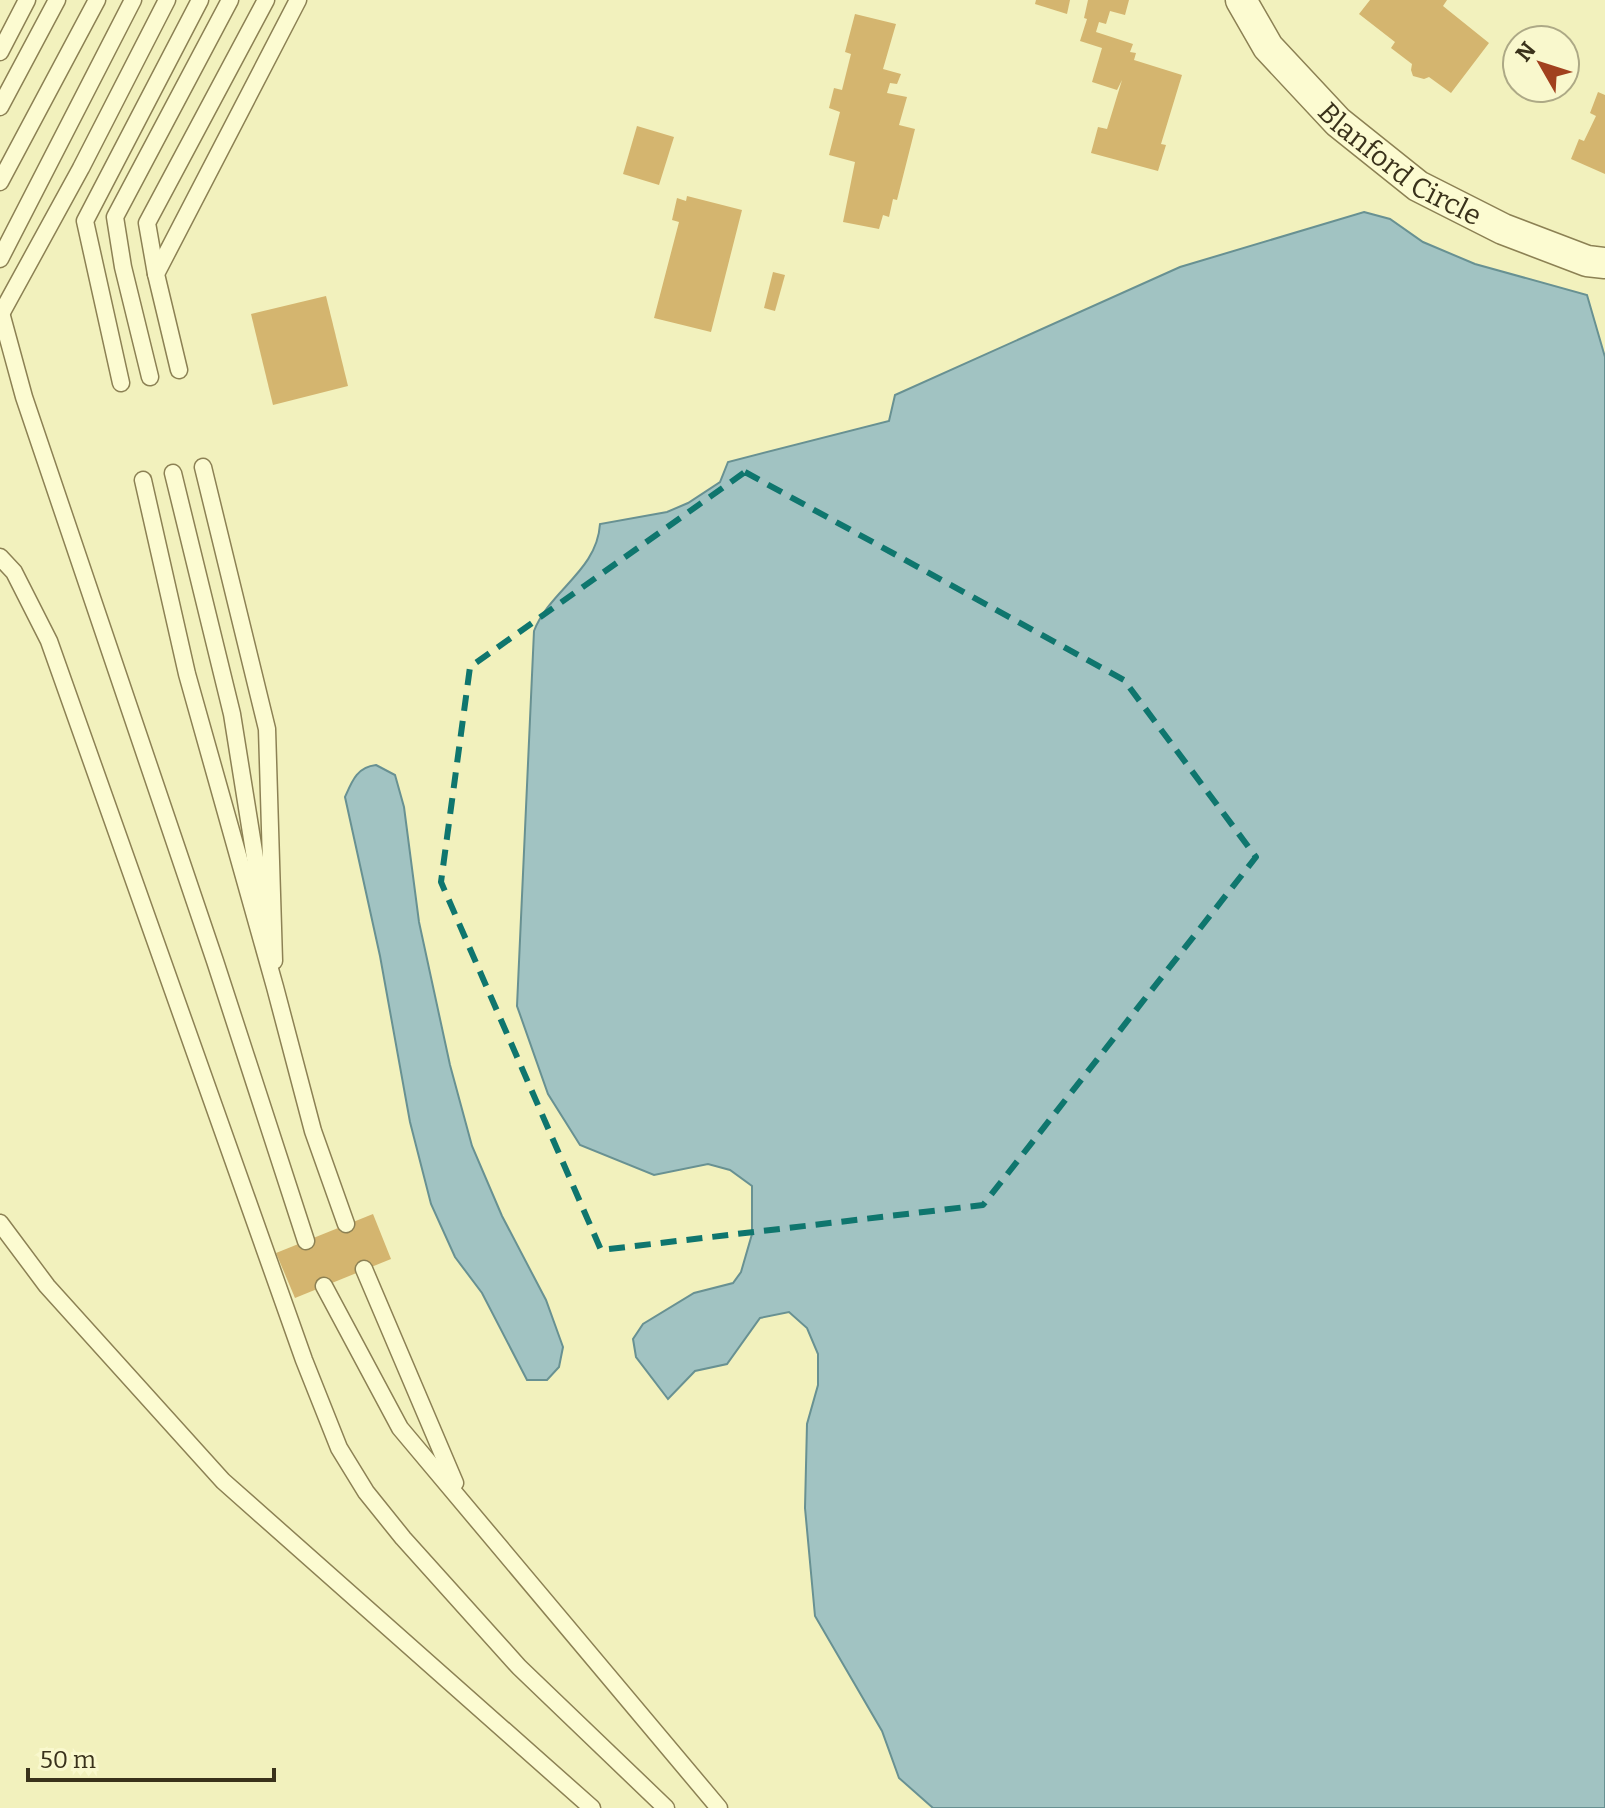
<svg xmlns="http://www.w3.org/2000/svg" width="1605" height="1808" viewBox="0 0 1605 1808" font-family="Bitter,serif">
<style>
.water{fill:#a1c3c2;stroke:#689192;stroke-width:2}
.building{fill:#d4b56f}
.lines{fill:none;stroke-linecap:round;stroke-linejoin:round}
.service-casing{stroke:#8c8154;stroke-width:19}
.minor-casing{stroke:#8c8154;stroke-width:33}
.service{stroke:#fcfbd1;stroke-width:16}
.minor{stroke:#fcfbd1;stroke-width:30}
.marked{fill:none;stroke:#0f766e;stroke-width:6;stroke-dasharray:16 10;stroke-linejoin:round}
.labels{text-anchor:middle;stroke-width:8;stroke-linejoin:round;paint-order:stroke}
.street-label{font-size:28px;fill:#3a321b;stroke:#f9f8cd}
</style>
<rect width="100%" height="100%" fill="#f2f1bd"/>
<!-- water -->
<g class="water">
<path d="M 1364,212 L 1390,219 L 1423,242 L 1475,264 L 1587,295 L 1605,357 L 1605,1808 L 933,1808 L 899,1778 L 882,1731 L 815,1616 L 805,1508 L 807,1424 L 818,1385 L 818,1354 L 807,1328 L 789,1312 L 760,1318 L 727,1364 L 695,1371 L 668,1399 L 636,1357 L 633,1339 L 643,1324 L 694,1293 L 733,1283 L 741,1272 L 752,1234 L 752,1186 L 730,1170 L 708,1164 L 654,1175 L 580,1145 L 548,1094 L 517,1006 L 534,631 C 550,590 597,571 600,524 L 667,512 L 688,503 L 720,482 L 728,462 L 889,421 L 895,395 L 1180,267 Z"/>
<path d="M 376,765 L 395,775 L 404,807 L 419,922 L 450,1065 L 472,1146 L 502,1216 L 546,1300 L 563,1347 L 559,1367 L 547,1380 L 527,1380 L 482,1293 L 455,1257 L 431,1204 L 410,1122 L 380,956 L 345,797 C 352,781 357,767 376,765 Z"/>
</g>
<!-- building -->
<g class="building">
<polygon points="1036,0 1070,0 1067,14 1035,4"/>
<polygon points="1088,0 1129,0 1125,15 1110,11 1106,24 1099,22 1096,32 1133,44 1130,52 1136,53 1134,60 1182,75 1161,144 1166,145 1158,171 1091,153 1098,127 1107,129 1122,80 1117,90 1092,82 1102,48 1080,41 1087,19 1084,18"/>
<polygon points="1370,0 1447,0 1443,6 1489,43 1451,93 1429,77 1424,79 1413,76 1411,70 1412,64 1391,48 1395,42 1359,14"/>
<polygon points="855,14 896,24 883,69 901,74 897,84 890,83 887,93 907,97 899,125 915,129 897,200 893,199 889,217 883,215 879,229 843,222 855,162 829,155 840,112 829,108 834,88 842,90 851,54 845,52"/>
<polygon points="1598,92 1605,95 1605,174 1571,159 1579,139 1584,141 1596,116 1590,113"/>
<polygon points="637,126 674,137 659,185 623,174"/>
<polygon points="687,196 742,210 711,332 654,318 679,222 672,220 677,198 686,201"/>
<polygon points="773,272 785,275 775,311 764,308"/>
<polygon points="326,296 348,386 273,405 251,314"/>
<polygon points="373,1214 391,1259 295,1298 276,1253"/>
</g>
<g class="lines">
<defs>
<g id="service">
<polyline points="0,52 27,0"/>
<polyline points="0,107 57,0"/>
<polyline points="0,182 97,0"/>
<polyline points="0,259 133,0"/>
<polyline points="156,274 147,223 266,0"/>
<polyline points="0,309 24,397 215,961 306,1241"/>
<polyline points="1,314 81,168 167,0"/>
<polyline points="179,370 156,274 298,0"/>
<polyline points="150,377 123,267 115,217 230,0"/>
<polyline points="121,383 85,221 200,0"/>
<polyline points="203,467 267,729 274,961"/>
<polyline points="173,473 232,714 264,914"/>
<polyline points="143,480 187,674 275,987 313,1131 346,1224"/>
<polyline points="0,557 14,572 49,641 304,1360 339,1448 366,1492 403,1538 519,1667 666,1808"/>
<polyline points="0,1223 47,1286 223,1481 592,1808"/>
<polyline points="364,1269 455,1483"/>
<polyline points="324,1286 400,1428 719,1808"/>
</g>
<g id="minor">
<path id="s1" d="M 1241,0 L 1268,47 L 1338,122 L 1418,186 L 1503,229 L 1587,261 L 1605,263"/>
</g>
</defs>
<!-- service casing -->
<use href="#service" class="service-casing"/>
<!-- minor casing -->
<use href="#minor" class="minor-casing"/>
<!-- service -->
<use href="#service" class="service"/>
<!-- minor -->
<use href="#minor" class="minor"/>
</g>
<!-- marked area -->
<path class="marked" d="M 745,472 L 1124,680 L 1256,857 L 983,1205 L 601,1250 L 441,882 L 470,667 Z"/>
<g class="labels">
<!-- street labels -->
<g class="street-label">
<text dy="10" stroke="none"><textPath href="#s1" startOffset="232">Blanford Circle</textPath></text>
</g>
</g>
<!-- north arrow -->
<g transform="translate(1541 64) rotate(309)"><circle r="38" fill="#f9f8cd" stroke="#ada986" stroke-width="2"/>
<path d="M0-6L14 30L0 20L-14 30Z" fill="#a1411e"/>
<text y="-12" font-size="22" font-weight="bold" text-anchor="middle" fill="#3a321b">N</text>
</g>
<!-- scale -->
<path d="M28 1768v12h246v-12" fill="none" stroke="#3a321b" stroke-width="4"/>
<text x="40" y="1768" font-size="24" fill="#3a321b" stroke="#f9f8cd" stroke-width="6" paint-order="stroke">50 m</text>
</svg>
